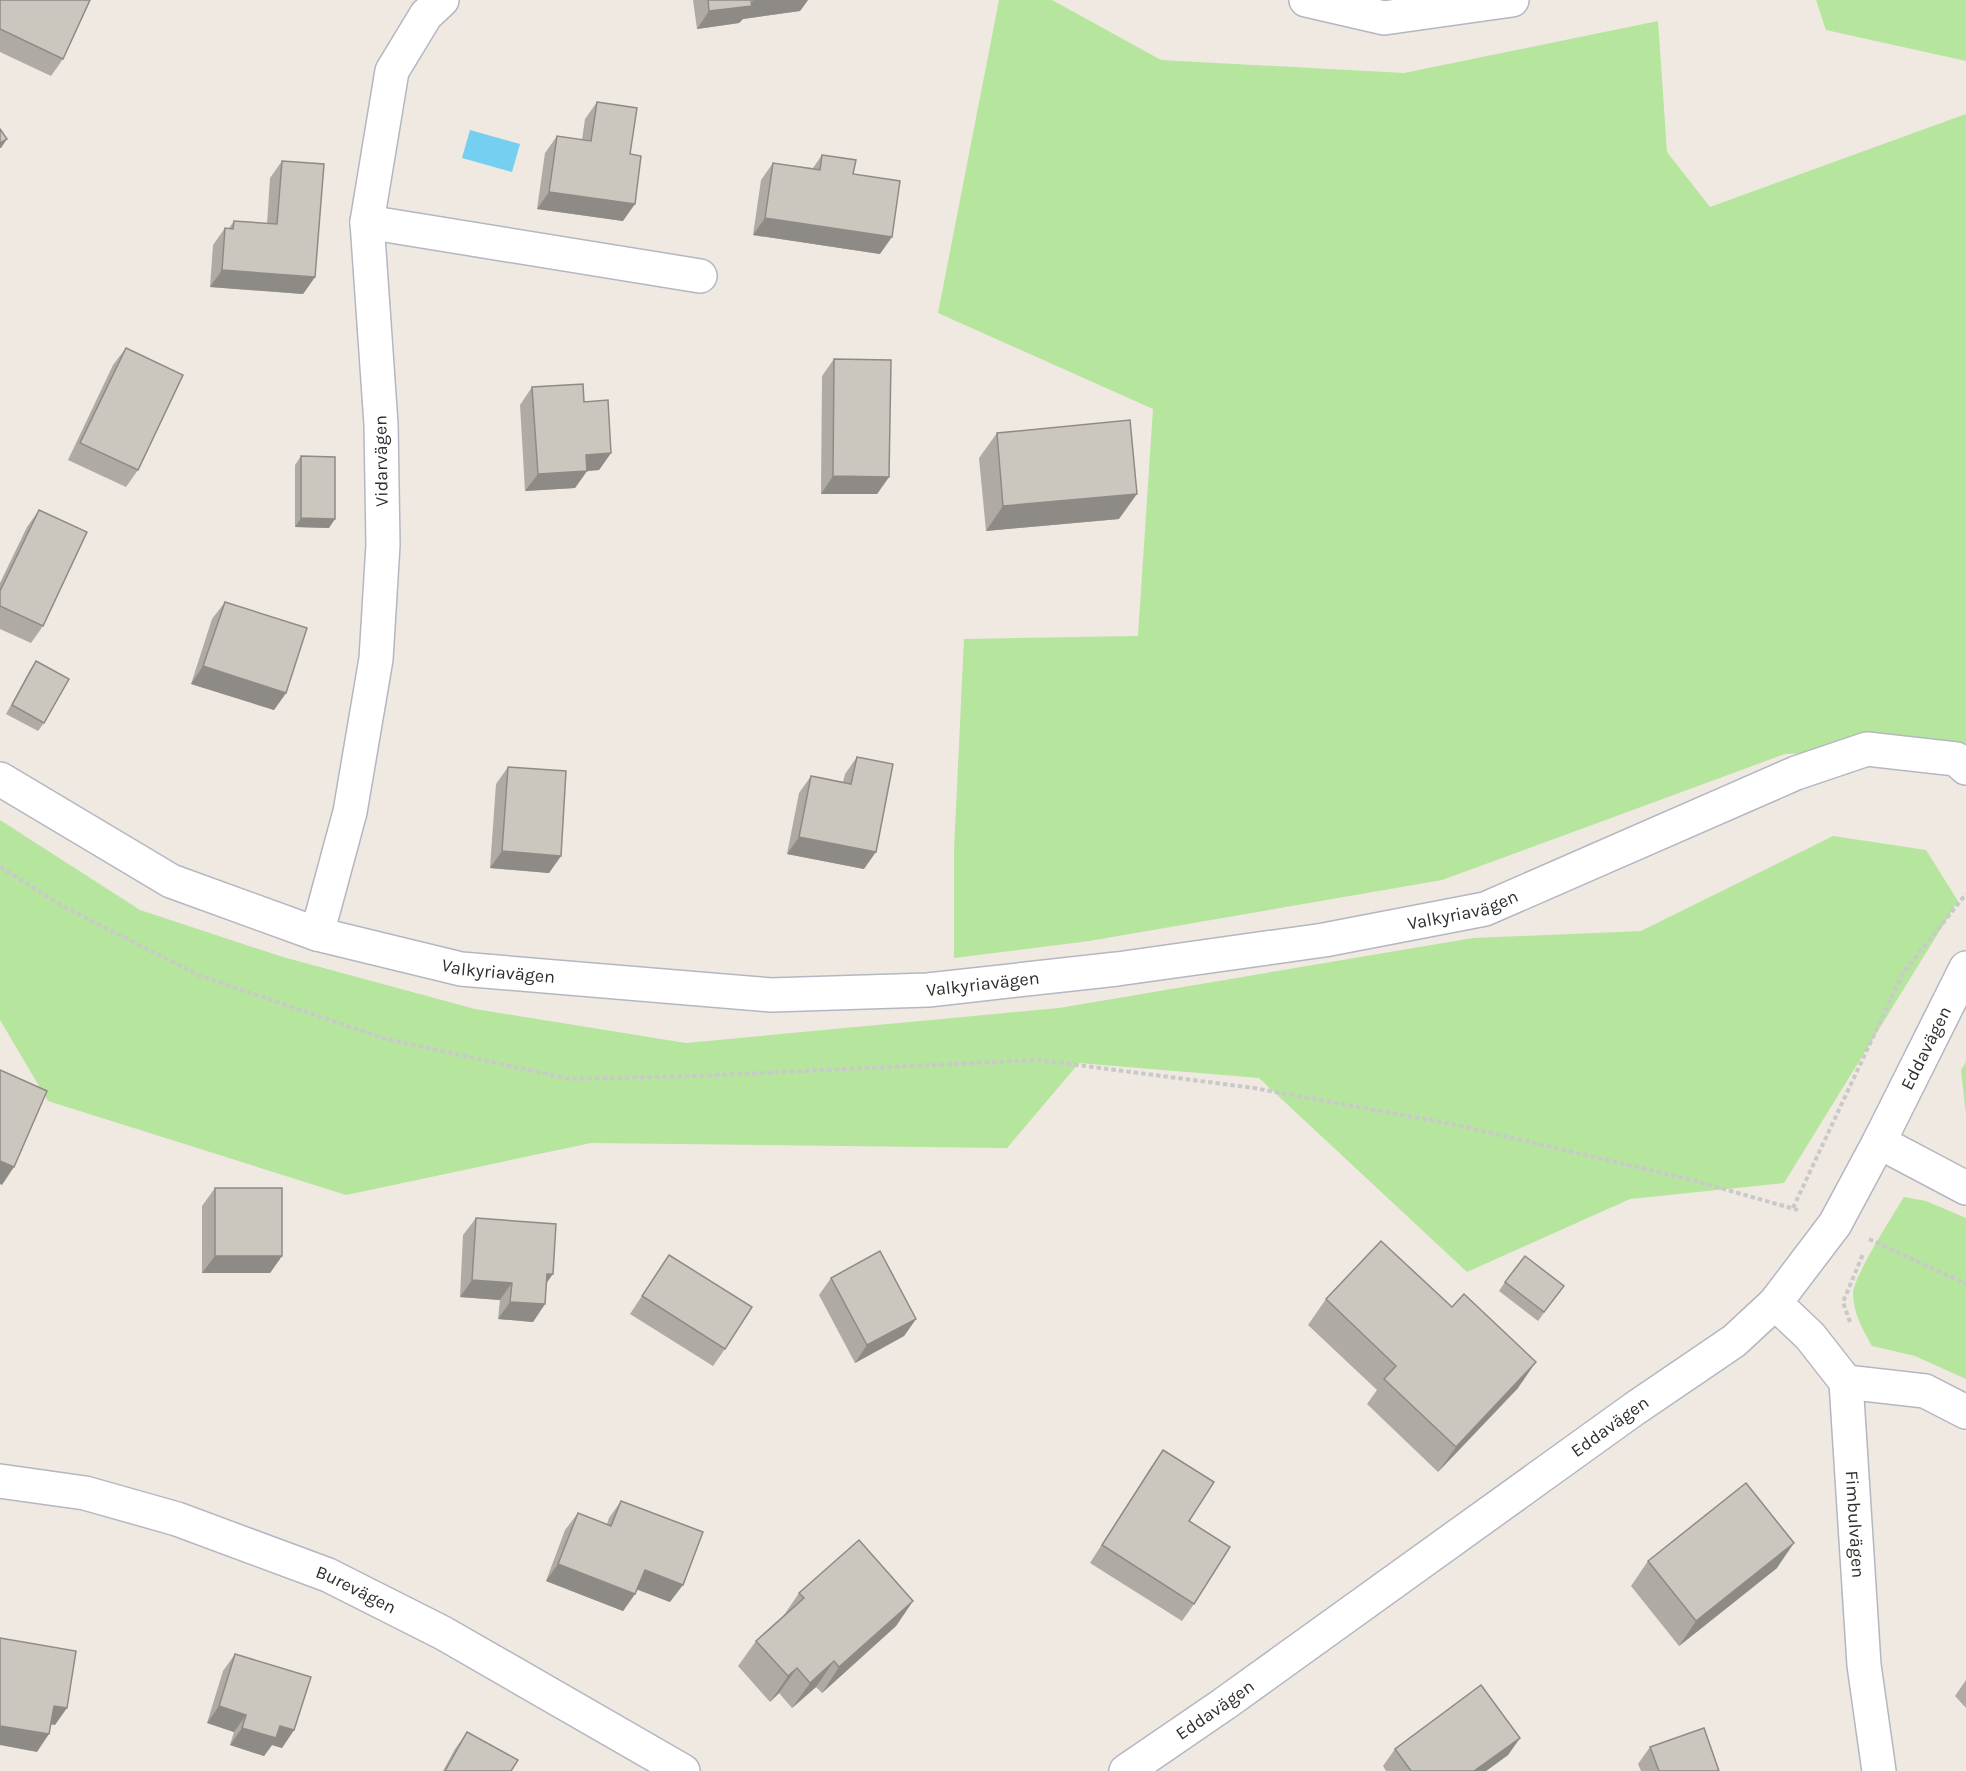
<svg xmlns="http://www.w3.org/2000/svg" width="1966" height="1771" viewBox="0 0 1966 1771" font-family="Karla,sans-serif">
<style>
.green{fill:#b6e59e}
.water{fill:#75cff0}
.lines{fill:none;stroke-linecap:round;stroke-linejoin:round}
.minor-casing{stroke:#b4b7c1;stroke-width:36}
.path{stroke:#c9c9c9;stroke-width:4;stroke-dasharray:4.5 3;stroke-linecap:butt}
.minor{stroke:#fff;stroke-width:33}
.wall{fill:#afaba4}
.shaded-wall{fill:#8e8b86}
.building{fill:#cbc7bf;stroke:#8e8b86;stroke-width:1.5}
.labels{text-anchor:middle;stroke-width:5;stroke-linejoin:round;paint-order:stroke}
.street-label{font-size:18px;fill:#2e2e2e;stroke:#fff}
</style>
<rect width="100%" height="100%" fill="#efe9e1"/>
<!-- green -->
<g class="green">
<polygon points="999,0 1052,0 1161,60 1404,73 1658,21 1667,152 1710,207 1966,114 1966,753 1957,749 1785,754 1442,880 1089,941 954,958 954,850 964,639 1138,636 1153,409 938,313"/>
<polygon points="1816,0 1966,0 1966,61 1826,30"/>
<polygon points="0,820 140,910 283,957 475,1009 686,1043 1059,1008 1473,938 1641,931 1833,836 1926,850 1958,901 1784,1183 1630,1199 1467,1272 1259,1078 1079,1063 1007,1148 591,1143 346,1195 48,1101 0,1020"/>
<polygon points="1966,1062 1966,1115 1961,1070"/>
<path d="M 1904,1197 L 1926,1201 L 1966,1218 L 1966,1379 L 1915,1356 L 1872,1346 C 1863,1330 1853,1313 1853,1293 C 1854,1276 1893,1215 1904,1197 Z"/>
</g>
<!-- water -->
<polygon class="water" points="470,130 520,144 512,172 462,158"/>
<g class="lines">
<defs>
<g id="minor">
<polyline points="1306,0 1384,18 1512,0"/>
<polyline points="367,222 700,276"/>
<path id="s1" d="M 0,779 L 171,881 L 317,934 L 461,969 L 771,995 L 928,990 L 1117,969 L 1324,940 L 1485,909 L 1796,773 L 1867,749 L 1956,759 L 1966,768"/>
<polyline points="317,934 350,812 376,659 383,545 381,424 367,222 392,71 426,15 442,0"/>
<polyline points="1879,1142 1966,1188"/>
<path id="s2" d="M 1775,1303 L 1810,1336 L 1846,1382 L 1864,1665 L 1879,1771"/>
<polyline points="1846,1382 1925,1391 1966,1412"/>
<path id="s3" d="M 0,1481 L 85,1493 L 177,1519 L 328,1575 L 443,1633 L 683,1771"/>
<path id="s4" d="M 1126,1771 L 1224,1704 L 1634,1409 L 1734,1341 L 1775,1303 L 1835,1224 L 1879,1142 L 1966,968"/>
</g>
</defs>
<!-- minor casing -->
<use href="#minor" class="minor-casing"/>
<!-- path -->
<g class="path">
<polyline points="0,867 61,905 198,975 382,1038 570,1079 695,1076 1039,1060 1254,1088 1457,1125 1692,1180 1798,1210"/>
<polyline points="1793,1208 1903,973 1966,894"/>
<polyline points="1869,1239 1966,1284"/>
<polyline points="1850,1322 1843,1302 1863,1254"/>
</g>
<!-- minor -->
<use href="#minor" class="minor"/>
</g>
<!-- wall -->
<g class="wall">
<polygon points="0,0 63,59 51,76 0,52"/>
<polygon points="693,0 808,0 800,11 743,19 739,23 697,29"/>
<polygon points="597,102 630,154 623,221 537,209 545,153 557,136 582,140 585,119"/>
<polygon points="822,155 853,174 880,254 753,235 761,180 773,163 813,168"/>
<polygon points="282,161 315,277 303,294 210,287 213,245 225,228 229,228 234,221 267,224 270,178"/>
<polygon points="126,348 138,470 126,487 68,460 113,365"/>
<polygon points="834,359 889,477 877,494 821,494 822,376"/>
<polygon points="532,387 584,402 611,453 599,470 587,471 575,488 525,491 520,405"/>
<polygon points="997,433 1119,519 986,531 979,458"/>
<polygon points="301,456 329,528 295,527 295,465"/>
<polygon points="39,510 43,626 31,643 0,629 0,583 27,527"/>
<polygon points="225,602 286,693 274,710 191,684 212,619"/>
<polygon points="36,661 44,723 38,731 6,714 30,670"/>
<polygon points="857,757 864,869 787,854 799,793 811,776 843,782 845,774"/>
<polygon points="508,767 561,856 549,873 490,868 496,784"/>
<polygon points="215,1188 282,1256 270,1273 202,1273 202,1206"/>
<polygon points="476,1218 545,1304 533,1322 498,1319 500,1300 460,1297 463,1235"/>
<polygon points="669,1255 725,1349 713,1366 630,1314"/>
<polygon points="831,1278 916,1319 904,1336 855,1363 819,1295"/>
<polygon points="1505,1282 1557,1295 1538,1321 1499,1291"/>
<polygon points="1326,1299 1518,1388 1438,1472 1367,1404 1377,1390 1308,1325"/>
<polygon points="1163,1450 1189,1521 1194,1604 1182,1621 1090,1563 1151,1467"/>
<polygon points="621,1501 670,1602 637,1589 635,1594 623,1611 546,1581 565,1530 578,1513 607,1524 609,1518"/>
<polygon points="1648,1561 1777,1568 1679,1646 1631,1586"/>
<polygon points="799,1593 913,1601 896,1626 822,1693 816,1687 792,1708 779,1693 770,1702 738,1666 756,1641 782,1618"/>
<polygon points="235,1654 294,1730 282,1748 272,1745 264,1756 230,1745 234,1732 207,1723 223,1671"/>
<polygon points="1966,1680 1966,1708 1955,1696"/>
<polygon points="467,1732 511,1771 443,1771 455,1749"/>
<polygon points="1520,1738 1508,1755 1486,1771 1386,1771 1383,1766 1395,1749"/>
<polygon points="1650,1747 1719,1771 1641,1771 1638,1764"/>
</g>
<!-- shaded-wall -->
<g class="shaded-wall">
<polygon points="764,0 808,0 800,11 743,19 739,23 697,29 709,11 751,2"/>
<polygon points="7,139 1,148 0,148 0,143"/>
<polygon points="549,192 635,204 623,221 537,209"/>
<polygon points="765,218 892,237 880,254 753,235"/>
<polygon points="222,270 315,277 303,294 210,287"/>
<polygon points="611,453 599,470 587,471 575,488 525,491 538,474 586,455"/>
<polygon points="833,476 889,477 877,494 821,494"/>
<polygon points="1137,494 1119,519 986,531 1003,506"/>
<polygon points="301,518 335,519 329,528 295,527"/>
<polygon points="203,666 286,693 274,710 191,684"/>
<polygon points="799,837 876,852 864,869 787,854"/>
<polygon points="502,851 561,856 549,873 490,868"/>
<polygon points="0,1161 14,1167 2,1185 0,1184"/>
<polygon points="215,1256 282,1256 270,1273 202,1273"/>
<polygon points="547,1274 553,1274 541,1291"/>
<polygon points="472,1280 512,1283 500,1300 460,1297"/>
<polygon points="510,1302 545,1304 533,1322 498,1319"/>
<polygon points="916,1319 904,1336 855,1363 867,1345"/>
<polygon points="1536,1362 1518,1388 1438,1472 1456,1447"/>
<polygon points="1794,1543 1777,1568 1679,1646 1696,1621"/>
<polygon points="558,1564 635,1594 623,1611 546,1581"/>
<polygon points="645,1570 683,1585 670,1602 633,1588"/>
<polygon points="913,1601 896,1626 822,1693 839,1667"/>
<polygon points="834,1661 816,1687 792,1708 810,1683"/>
<polygon points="797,1668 779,1693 770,1702 788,1676"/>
<polygon points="54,1706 67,1708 55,1725 42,1723"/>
<polygon points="219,1706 246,1715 234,1732 207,1723"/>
<polygon points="0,1726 49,1734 37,1752 0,1745"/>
<polygon points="280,1726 294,1730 282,1748 272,1745 264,1756 230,1745 242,1728"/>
<polygon points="1520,1738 1508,1755 1486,1771 1474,1771"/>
</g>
<!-- building -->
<g class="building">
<polygon points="0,0 90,0 63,59 0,29"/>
<polygon points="708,0 764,0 751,2 752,6 709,11"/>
<polygon points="597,102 637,108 630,154 641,156 635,204 549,192 557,136 591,141"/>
<polygon points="0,129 7,139 0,143"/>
<polygon points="822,155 856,160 853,174 900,181 892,237 765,218 773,163 820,170"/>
<polygon points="282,161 324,164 315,277 222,270 225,228 233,229 234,221 277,224"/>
<polygon points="126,348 183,375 138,470 80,443"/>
<polygon points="834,359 891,360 889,477 833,476"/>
<polygon points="583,384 584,402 608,400 611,453 586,455 587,471 538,474 532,387"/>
<polygon points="1130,420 1137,494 1003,506 997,433"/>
<polygon points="301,456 335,457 335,519 301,518"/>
<polygon points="39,510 87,532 43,626 0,606 0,591"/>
<polygon points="225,602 307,628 286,693 203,666"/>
<polygon points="36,661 69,679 44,723 12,705"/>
<polygon points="857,757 893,764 876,852 799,837 811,776 851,784"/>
<polygon points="508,767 566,771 561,856 502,851"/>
<polygon points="0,1070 47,1091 14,1167 0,1161"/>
<rect x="215" y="1188" width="67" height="68"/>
<polygon points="476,1218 556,1224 553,1274 547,1274 545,1304 510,1302 512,1283 472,1280"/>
<polygon points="1381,1241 1452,1307 1464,1294 1536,1362 1456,1447 1384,1379 1396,1366 1326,1299"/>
<polygon points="880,1251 916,1319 867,1345 831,1278"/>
<polygon points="669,1255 752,1307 725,1349 642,1296"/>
<polygon points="1525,1256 1564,1286 1544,1312 1505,1282"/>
<polygon points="1163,1450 1214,1482 1189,1521 1230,1547 1194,1604 1102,1545"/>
<polygon points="1746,1483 1794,1543 1696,1621 1648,1561"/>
<polygon points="621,1501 703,1532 683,1585 645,1570 635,1594 558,1564 578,1513 611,1526"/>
<polygon points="859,1540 913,1601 839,1667 834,1661 810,1683 797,1668 788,1676 756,1641 804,1598 799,1593"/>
<polygon points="0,1638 76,1651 67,1708 54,1706 49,1734 0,1726"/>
<polygon points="235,1654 311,1677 294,1730 280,1726 276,1738 242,1728 246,1715 219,1706"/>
<polygon points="1481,1685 1520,1738 1474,1771 1411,1771 1395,1749"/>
<polygon points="1704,1728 1719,1771 1659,1771 1650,1747"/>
<polygon points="467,1732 518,1760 511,1771 445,1771"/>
</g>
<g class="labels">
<!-- street labels -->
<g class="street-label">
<text transform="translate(381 461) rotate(-91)" y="6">Vidarvägen</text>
<text dy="6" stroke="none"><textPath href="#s1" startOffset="1512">Valkyriavägen</textPath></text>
<text dy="6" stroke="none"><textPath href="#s1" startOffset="540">Valkyriavägen</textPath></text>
<text dy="6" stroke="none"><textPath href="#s1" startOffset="1026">Valkyriavägen</textPath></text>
<text dy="6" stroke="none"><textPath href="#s4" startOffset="1098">Eddavägen</textPath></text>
<text dy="6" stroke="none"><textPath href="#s4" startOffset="594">Eddavägen</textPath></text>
<text dy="6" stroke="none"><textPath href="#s2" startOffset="249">Fimbulvägen</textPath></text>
<text dy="6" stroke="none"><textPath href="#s3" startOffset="374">Burevägen</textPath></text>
<text dy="6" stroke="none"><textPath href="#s4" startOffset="108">Eddavägen</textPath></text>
</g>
</g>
</svg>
